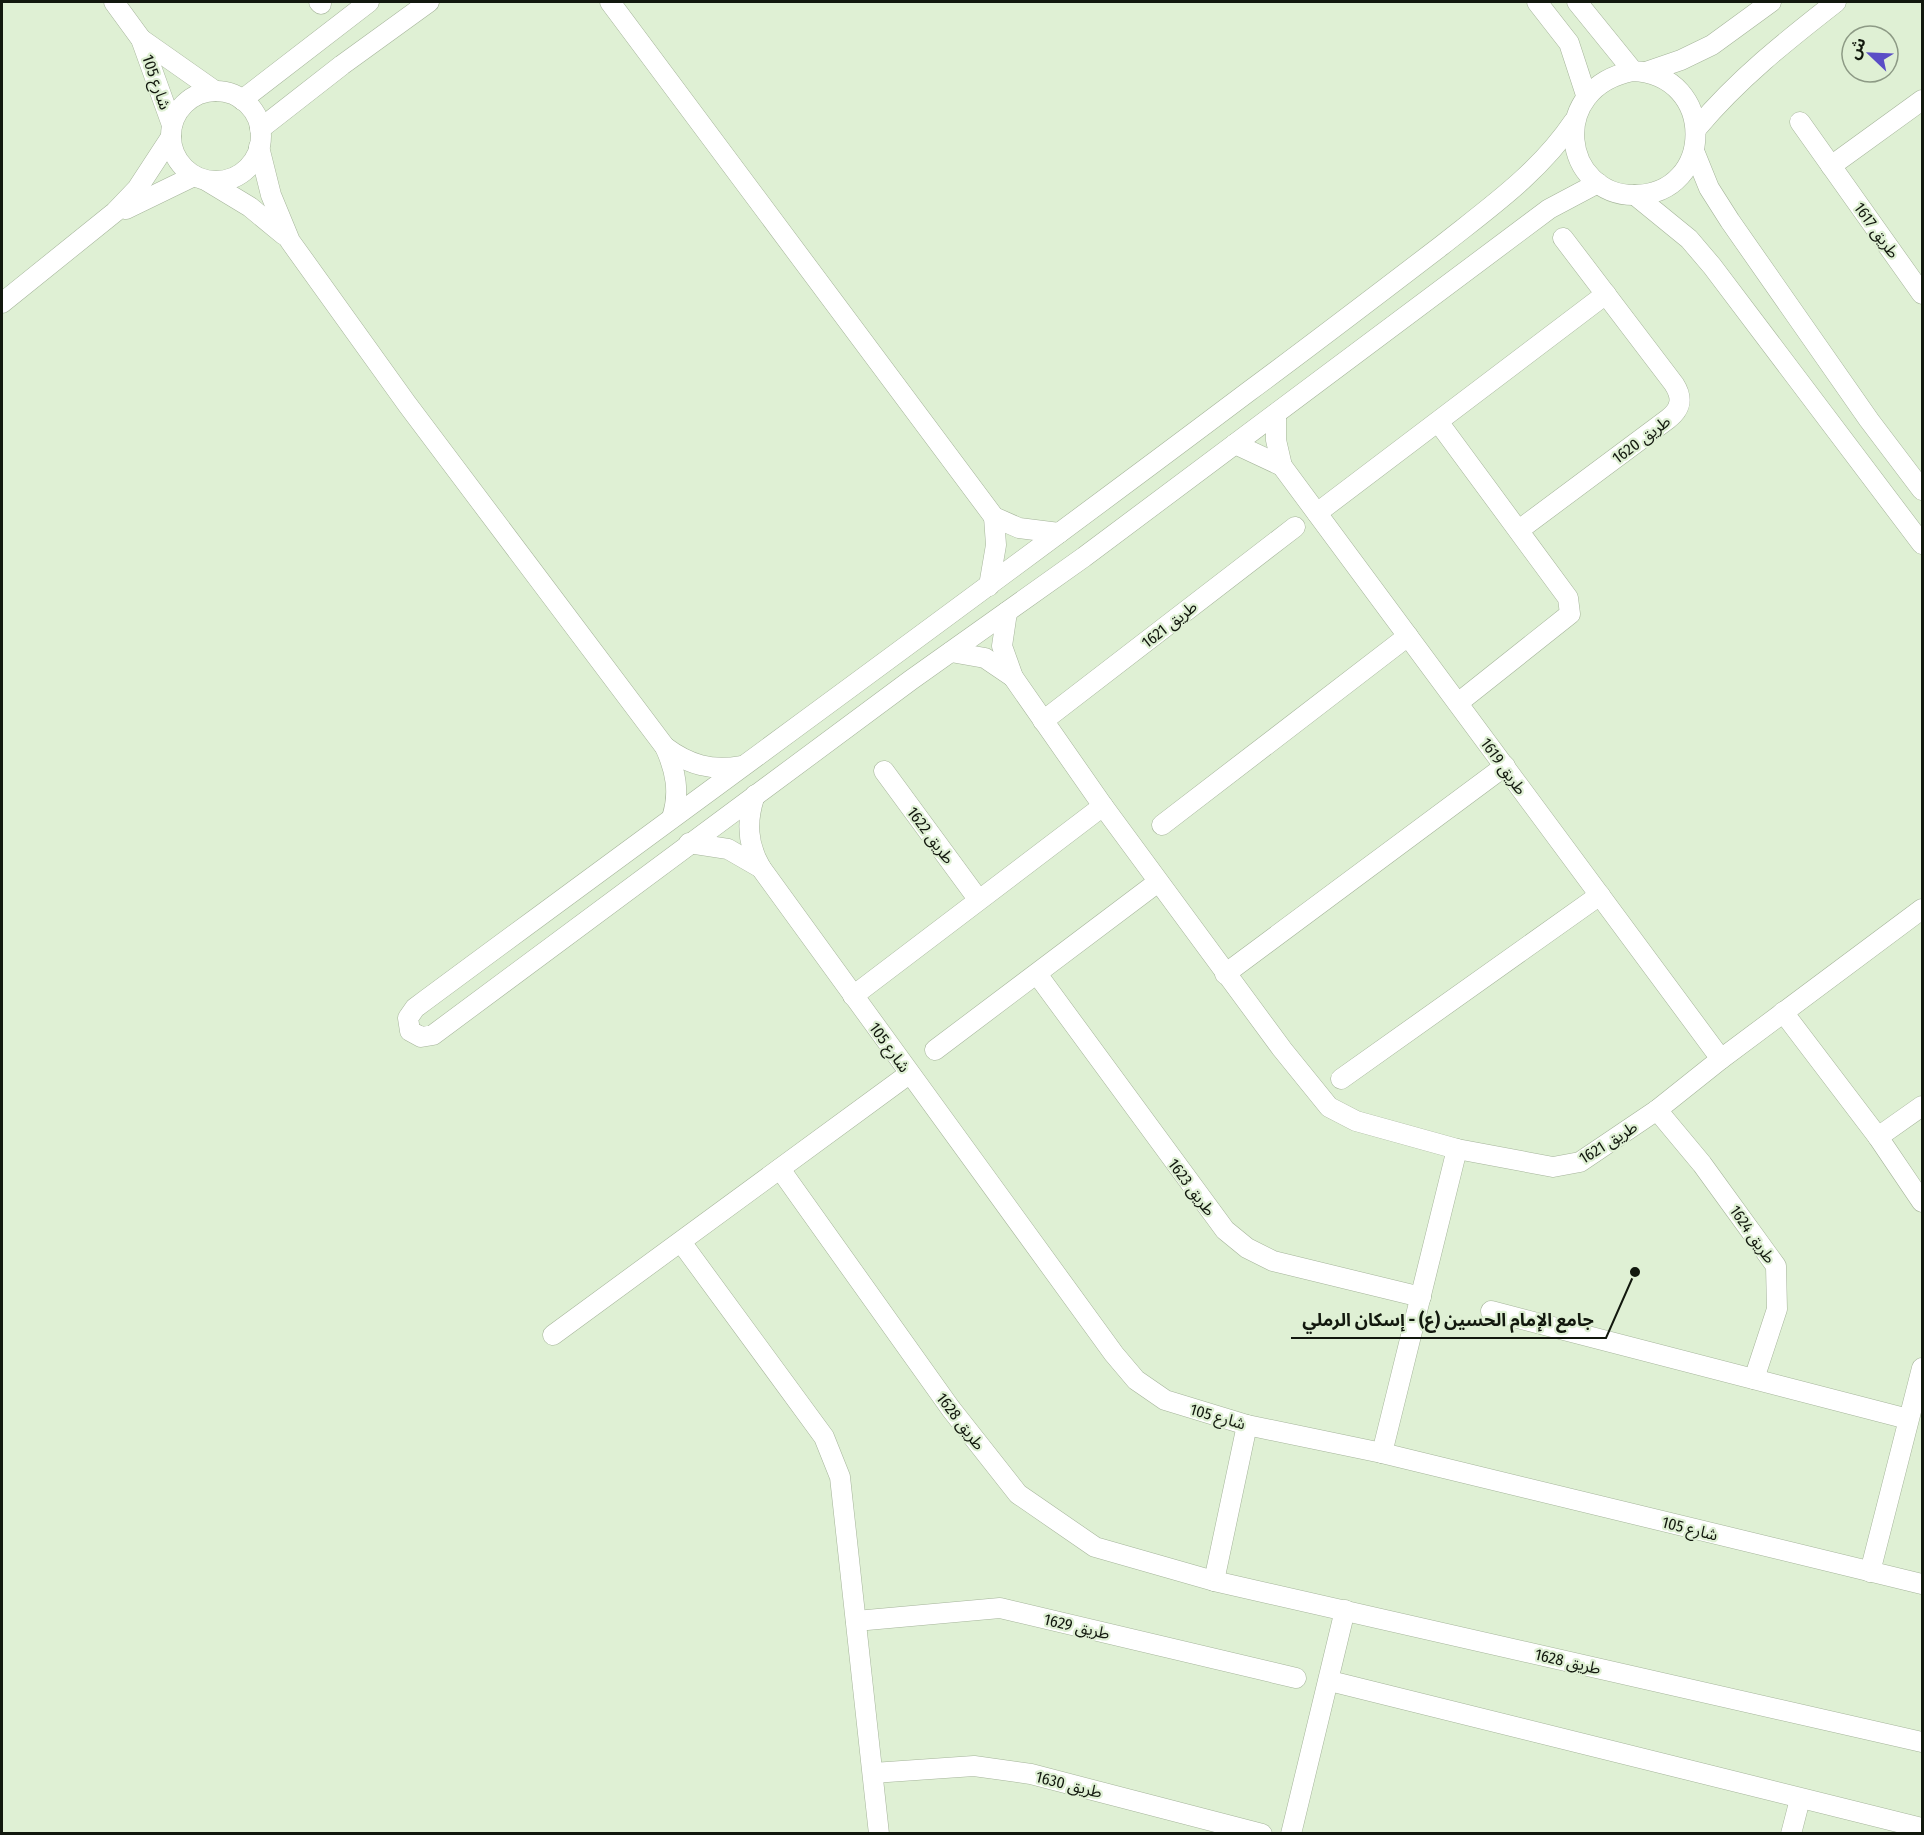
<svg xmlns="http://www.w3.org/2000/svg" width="1924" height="1835" viewBox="0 0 1924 1835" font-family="'Fira Sans Condensed','Noto Sans Arabic',sans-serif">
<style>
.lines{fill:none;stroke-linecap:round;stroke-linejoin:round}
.minor-casing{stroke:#a5b49a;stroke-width:21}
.minor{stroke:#fff;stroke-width:20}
.labels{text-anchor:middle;stroke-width:4.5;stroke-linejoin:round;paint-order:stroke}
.street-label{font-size:16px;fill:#12180e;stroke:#dff0d4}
.leader{fill:none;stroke:#12180e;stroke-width:2}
.callout-dot{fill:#12180e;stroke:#dff0d4;stroke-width:2}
.callout-label{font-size:18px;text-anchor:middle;font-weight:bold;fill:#12180e;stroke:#dff0d4;stroke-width:4.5;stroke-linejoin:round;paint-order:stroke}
</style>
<rect width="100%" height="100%" fill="#dff0d4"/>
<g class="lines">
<defs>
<g id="minor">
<polyline points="114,2 141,39 172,125"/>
<polyline points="319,2 321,4"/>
<polyline points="610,2 994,517 1019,528 1059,533"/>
<polyline points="1537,2 1569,43 1586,95"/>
<path d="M 1577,2 L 1633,71 C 1717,75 1715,194 1635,195 C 1563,196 1546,88 1633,71"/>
<polyline points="141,39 215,91"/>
<polyline points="1646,72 1681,60 1712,45 1771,2"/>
<circle cx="216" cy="136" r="45"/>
<polyline points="242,100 369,2"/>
<path d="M 1574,121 C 1539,173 1490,207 1441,246 C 1377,295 1313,344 1248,392 C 972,600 693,802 415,1008 L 408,1018 L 410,1031 L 421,1037 L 433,1035 L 911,680 L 1084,557 L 1549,209 L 1598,183"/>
<polyline points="1800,122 1922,294"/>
<path d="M 1697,128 C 1738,79 1786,41 1836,2"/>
<polyline points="260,129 342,65 429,2"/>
<path d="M 259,147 L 271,195 L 290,241 L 407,404 L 665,747 C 676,771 680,793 672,818"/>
<polyline points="1694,151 1709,188 1730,221 1869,420 1922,490"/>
<polyline points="1831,166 1922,100"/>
<polyline points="207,181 250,207 284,235"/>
<polyline points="1635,195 1689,239 1712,266 1922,544"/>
<polyline points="126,209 194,176"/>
<polyline points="2,303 115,212 137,189 171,137"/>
<polyline points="1276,414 1276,440 1282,466 1721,1059"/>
<polyline points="1439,423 1568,598 1570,614 1458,703"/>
<polyline points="1235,444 1282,466"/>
<polyline points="1317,513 1606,294"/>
<path d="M 1519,530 L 1668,419 C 1681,409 1683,398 1674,384 L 1563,238"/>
<polyline points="989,586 996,545 994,517"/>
<polyline points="1007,612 1002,646 1013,677 1103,806 1282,1049 1329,1107 1356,1121 1457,1149 1553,1167 1580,1162 1657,1110 1721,1059 1922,909"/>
<polyline points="951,652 985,658 1013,677"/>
<polyline points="1043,721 1295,527"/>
<path d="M 665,747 C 689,765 711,771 741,766"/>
<polyline points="884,771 978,899"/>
<path d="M 755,795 C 746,821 747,844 761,868 L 1114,1354 L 1136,1380 L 1165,1400 L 1247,1425 L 1382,1453 L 1922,1584"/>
<polyline points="1162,825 1408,636"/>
<polyline points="689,843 728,849 761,868"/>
<polyline points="1037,974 1225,1230 1247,1248 1273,1261 1421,1297"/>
<polyline points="1225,974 1505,766"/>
<polyline points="853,996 1103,806"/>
<polyline points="1783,1012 1878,1137 1922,1202"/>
<polyline points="935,1050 1158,882"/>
<polyline points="1341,1079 1600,895"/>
<polyline points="1657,1110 1702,1164 1776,1266 1777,1309 1754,1379"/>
<polyline points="1878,1137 1922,1106"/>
<polyline points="780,1169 951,1409 1018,1494 1095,1547 1214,1581 1922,1742"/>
<polyline points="681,1242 824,1437 840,1477 879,1834"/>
<polyline points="1491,1311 1908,1419"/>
<polyline points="553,1335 909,1074"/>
<polyline points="1382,1453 1457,1149"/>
<polyline points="1870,1572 1922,1368"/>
<polyline points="1214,1581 1247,1425"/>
<polyline points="856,1621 1000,1608 1296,1678"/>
<polyline points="1330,1681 1922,1828"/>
<polyline points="873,1773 974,1766 1031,1774 1262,1834"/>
<polyline points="1291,1834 1345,1610"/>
<polyline points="1791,1834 1800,1799"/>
</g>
</defs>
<!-- minor casing -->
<use href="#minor" class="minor-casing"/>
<!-- minor -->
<use href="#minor" class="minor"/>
</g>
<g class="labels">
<!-- street labels -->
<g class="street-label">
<text transform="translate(157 82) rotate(71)" y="6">شارع 105</text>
<text transform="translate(1877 230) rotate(54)" y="6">طريق 1617</text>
<text transform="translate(1641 439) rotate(-37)" y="6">طريق 1620</text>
<text transform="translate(1169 624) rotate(-38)" y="6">طريق 1621</text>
<text transform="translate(1504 766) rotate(54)" y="6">طريق 1619</text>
<text transform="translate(931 835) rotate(53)" y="6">طريق 1622</text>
<text transform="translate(890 1047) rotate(54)" y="6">شارع 105</text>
<text transform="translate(1608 1142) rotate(-32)" y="6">طريق 1621</text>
<text transform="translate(1192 1187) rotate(53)" y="6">طريق 1623</text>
<text transform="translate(1753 1234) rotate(55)" y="6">طريق 1624</text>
<text transform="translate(1218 1416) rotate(16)" y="6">شارع 105</text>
<text transform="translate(961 1421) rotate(52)" y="6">طريق 1628</text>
<text transform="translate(1690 1528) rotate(14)" y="6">شارع 105</text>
<text transform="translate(1077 1626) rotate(13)" y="6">طريق 1629</text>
<text transform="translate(1568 1661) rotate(13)" y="6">طريق 1628</text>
<text transform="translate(1069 1784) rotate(14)" y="6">طريق 1630</text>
</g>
</g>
<!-- callouts -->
<path class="leader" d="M1635 1272L1606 1338H1291"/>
<circle class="callout-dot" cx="1635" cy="1272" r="6"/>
<g class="callout-label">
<text x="1448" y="1326">جامع الإمام الحسين (ع) - إسكان الرملي</text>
</g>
<!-- border -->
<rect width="1924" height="1835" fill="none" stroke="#12180e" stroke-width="6"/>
<!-- north arrow -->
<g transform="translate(1870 54) rotate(293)"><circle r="28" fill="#dff0d4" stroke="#8d9a85" stroke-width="1.5"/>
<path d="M0-4.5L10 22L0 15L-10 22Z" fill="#5a4ec6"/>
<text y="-9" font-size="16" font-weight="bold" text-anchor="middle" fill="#12180e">ش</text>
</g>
</svg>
